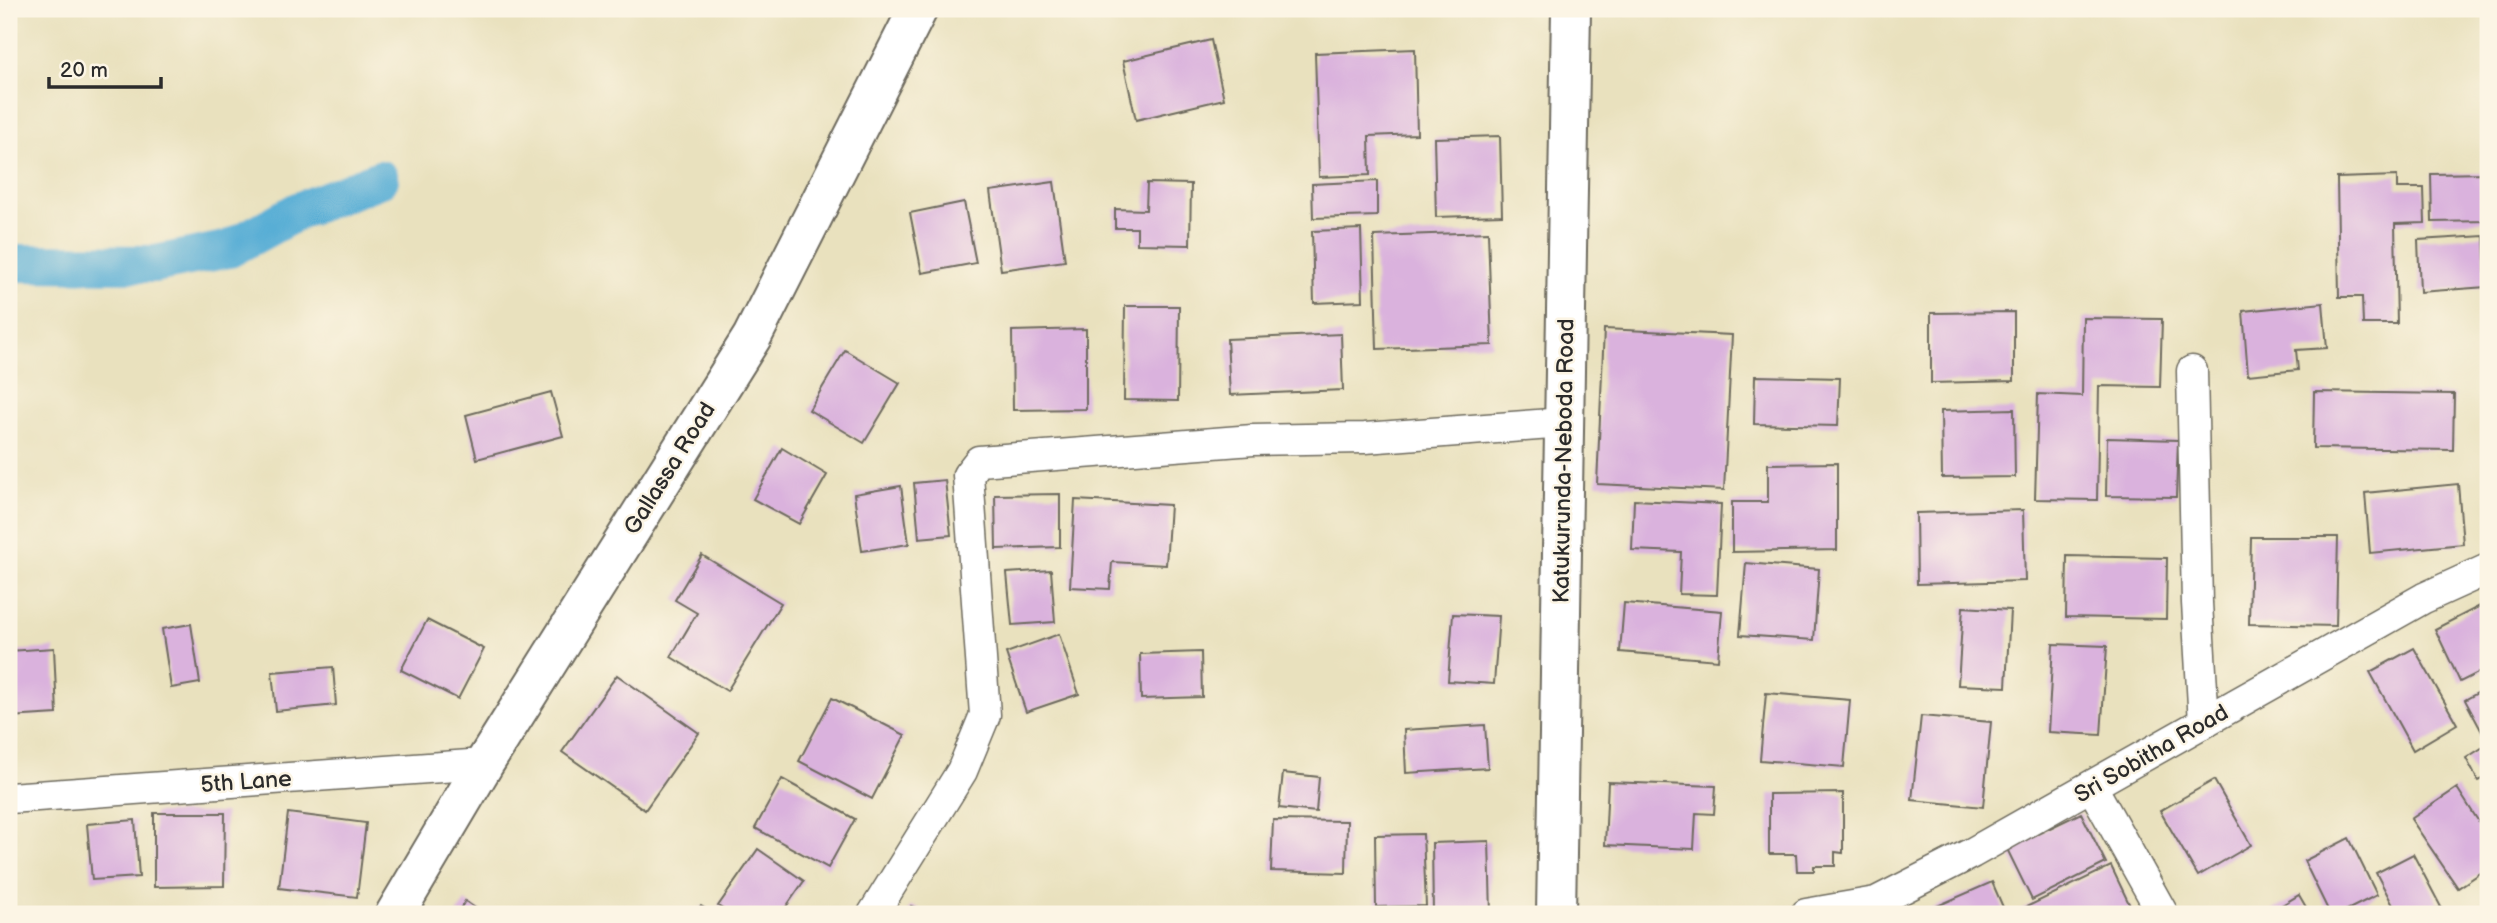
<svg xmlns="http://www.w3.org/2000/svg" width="2497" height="923" viewBox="0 0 2497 923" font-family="'Balsamiq Sans',sans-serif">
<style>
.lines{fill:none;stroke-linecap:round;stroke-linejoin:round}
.canal{stroke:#58aed5;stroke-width:38}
.building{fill:#dab2dd}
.street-casing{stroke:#6e6b5e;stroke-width:33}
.primary-casing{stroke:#6e6b5e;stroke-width:42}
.street{stroke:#fff;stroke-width:30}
.primary{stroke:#fff;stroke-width:38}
.labels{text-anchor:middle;stroke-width:5;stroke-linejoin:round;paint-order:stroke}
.street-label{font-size:23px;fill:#2b2b2b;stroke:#fcf5e5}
</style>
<rect width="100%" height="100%" fill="#fcf5e5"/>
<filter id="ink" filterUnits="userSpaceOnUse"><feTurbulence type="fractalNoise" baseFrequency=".0143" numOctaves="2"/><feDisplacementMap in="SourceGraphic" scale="14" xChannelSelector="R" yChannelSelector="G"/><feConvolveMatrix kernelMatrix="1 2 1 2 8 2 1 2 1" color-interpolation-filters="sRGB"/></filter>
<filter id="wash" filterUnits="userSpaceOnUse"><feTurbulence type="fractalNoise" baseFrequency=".00686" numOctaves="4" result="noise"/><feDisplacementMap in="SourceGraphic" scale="28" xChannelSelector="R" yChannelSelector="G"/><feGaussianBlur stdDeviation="1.57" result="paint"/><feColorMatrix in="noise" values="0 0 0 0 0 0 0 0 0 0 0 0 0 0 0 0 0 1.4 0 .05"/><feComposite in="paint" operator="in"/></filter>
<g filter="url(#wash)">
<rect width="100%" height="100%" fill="#e9e1be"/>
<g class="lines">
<!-- canal -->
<polyline class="canal" points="9,263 155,264 229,249 298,211 380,179"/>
</g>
<g id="blocks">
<!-- building -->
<g class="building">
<polygon points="1211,40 1224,99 1136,120 1123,61"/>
<polygon points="1415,49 1417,134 1369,136 1370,175 1319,177 1315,53"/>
<polygon points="1500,136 1502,215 1436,217 1434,138"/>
<polygon points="2488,173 2488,221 2432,222 2431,174"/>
<polygon points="2397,176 2397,188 2424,188 2425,223 2395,224 2397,324 2363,324 2362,297 2339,297 2337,178"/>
<polygon points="1377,181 1377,216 1313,218 1312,184"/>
<polygon points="1054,182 1065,261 1001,270 990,191"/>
<polygon points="1147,183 1191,184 1190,245 1137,244 1137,228 1115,228 1115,209 1146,210"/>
<polygon points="964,202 976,263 922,273 910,213"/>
<polygon points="1361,229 1363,301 1314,303 1312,231"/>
<polygon points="1488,232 1492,345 1377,349 1374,236"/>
<polygon points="2484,236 2486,287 2420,292 2418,240"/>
<polygon points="2323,303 2327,348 2296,350 2298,370 2248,375 2243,311"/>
<polygon points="1125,306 1179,306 1178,401 1124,400"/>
<polygon points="2014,312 2014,381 1931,383 1931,313"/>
<polygon points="2083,318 2162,319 2160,387 2099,386 2097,500 2035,499 2038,394 2082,396"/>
<polygon points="1086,329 1086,409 1013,410 1012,331"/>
<polygon points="1604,329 1732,335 1724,490 1597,484"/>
<polygon points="1341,334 1343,390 1230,395 1227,339"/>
<polygon points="845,350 900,383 864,443 809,410"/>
<polygon points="1755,376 1840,378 1838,426 1754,424"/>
<polygon points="551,392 563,436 477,459 466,415"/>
<polygon points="2314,392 2454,394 2453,450 2313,448"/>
<polygon points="2014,409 2015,477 1942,478 1941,411"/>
<polygon points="2107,438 2178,440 2176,497 2106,496"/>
<polygon points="782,448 827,475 799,524 753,499"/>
<polygon points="1837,463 1837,550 1732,552 1732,502 1768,502 1768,464"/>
<polygon points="945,480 951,535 919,538 914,483"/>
<polygon points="2458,484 2463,544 2370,553 2365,493"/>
<polygon points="901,486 909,544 862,551 854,494"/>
<polygon points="1060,494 1060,547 996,549 995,495"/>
<polygon points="1075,500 1170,505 1166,565 1112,562 1110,589 1070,587"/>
<polygon points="1634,500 1721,504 1717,595 1679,594 1681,552 1632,550"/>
<polygon points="2023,510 2025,581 1917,584 1916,513"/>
<polygon points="2251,537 2338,537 2336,626 2249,624"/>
<polygon points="702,555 781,603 727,691 671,657 697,613 675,600"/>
<polygon points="2067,556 2167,558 2166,619 2066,617"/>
<polygon points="1746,563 1819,569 1814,640 1740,635"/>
<polygon points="1051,570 1055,622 1012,625 1007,573"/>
<polygon points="2488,602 2488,668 2460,682 2435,629"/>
<polygon points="1624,603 1722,611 1718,660 1620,652"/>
<polygon points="1963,607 2010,610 2006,687 1958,685"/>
<polygon points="1453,614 1499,616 1494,684 1448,681"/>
<polygon points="427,620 484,649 458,699 401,670"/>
<polygon points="191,624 200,683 171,688 162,629"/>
<polygon points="1059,634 1079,694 1026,712 1006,653"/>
<polygon points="2053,644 2107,646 2101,735 2048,732"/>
<polygon points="54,648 57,714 9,717 9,651"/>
<polygon points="2414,648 2457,724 2413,750 2370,672"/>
<polygon points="1201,652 1202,697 1141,699 1140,654"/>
<polygon points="333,667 336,705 276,711 272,672"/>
<polygon points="617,675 699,733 645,810 562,752"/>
<polygon points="2488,687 2488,743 2465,700"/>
<polygon points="1766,693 1850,700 1844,767 1760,760"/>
<polygon points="832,698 905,735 872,799 799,761"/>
<polygon points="1921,716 1991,722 1983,807 1912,800"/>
<polygon points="1485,725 1488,768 1406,773 1404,730"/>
<polygon points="2488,744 2488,776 2478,781 2466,758"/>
<polygon points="1283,773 1319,777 1316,812 1279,808"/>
<polygon points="782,779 855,819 828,868 755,828"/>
<polygon points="2214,780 2251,845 2198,876 2160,811"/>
<polygon points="1608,782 1716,786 1714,814 1696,813 1694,849 1605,845"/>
<polygon points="2457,788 2488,836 2488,868 2458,888 2411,819"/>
<polygon points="1843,793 1843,853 1835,852 1835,866 1814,866 1814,871 1797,871 1796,854 1769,854 1769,794"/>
<polygon points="154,813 225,813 224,886 154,887"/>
<polygon points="288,813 366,823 357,897 279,888"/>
<polygon points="2081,813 2106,863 2032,900 2007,849"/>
<polygon points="135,820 139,877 92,880 87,824"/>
<polygon points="1273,820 1347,821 1346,873 1271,871"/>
<polygon points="1423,834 1426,906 1376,907 1375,835"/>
<polygon points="2349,838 2377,895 2339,914 2330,914 2304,861"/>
<polygon points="1489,841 1491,914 1433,914 1432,843"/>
<polygon points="758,849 804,881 781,914 730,914 718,906"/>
<polygon points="2413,854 2441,907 2428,914 2385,914 2395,909 2376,873"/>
<polygon points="2111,866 2134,914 2025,914 2022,909"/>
<polygon points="1992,882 2006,914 1919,914"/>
<polygon points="2299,895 2310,914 2267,914"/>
<polygon points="465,901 484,914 457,914"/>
<polygon points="701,906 714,914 696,914"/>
<polygon points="911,906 930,914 907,914"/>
</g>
</g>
</g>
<g filter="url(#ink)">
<use href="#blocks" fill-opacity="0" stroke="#6e6b5e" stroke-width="2"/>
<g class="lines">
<defs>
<g id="street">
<polyline points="2192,371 2197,603 2204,723"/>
<polyline points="2092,787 2163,914"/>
<polyline points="9,798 484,764"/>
<polyline points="873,914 962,771 985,715 968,475 979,461 1253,440 1365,438 1564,423"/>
<polyline points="1806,914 1876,902 1972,853 2424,598 2488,569"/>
</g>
<g id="primary">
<polyline points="395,914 484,764 752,337 918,9"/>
<polyline points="1556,914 1571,9"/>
</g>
</defs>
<!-- street casing -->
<use href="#street" class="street-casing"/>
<!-- primary casing -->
<use href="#primary" class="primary-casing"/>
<!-- street -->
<use href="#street" class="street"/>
<!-- primary -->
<use href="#primary" class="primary"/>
</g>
</g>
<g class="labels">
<!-- street labels -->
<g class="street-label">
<text transform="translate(1563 461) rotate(-89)" y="8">Katukurunda-Neboda Road</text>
<text transform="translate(669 468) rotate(-58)" y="8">Gallassa Road</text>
<text transform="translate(2151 753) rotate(-30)" y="8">Sri Sobitha Road</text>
<text transform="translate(246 781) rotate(-4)" y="8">5th Lane</text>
</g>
</g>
<!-- margin -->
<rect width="2497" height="923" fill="none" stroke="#fcf5e5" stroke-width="35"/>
<!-- scale -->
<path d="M49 77v10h112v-10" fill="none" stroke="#2b2b2b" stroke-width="3.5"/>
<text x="60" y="77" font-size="21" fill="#2b2b2b" stroke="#fcf5e5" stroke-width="5" paint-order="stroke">20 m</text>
</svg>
